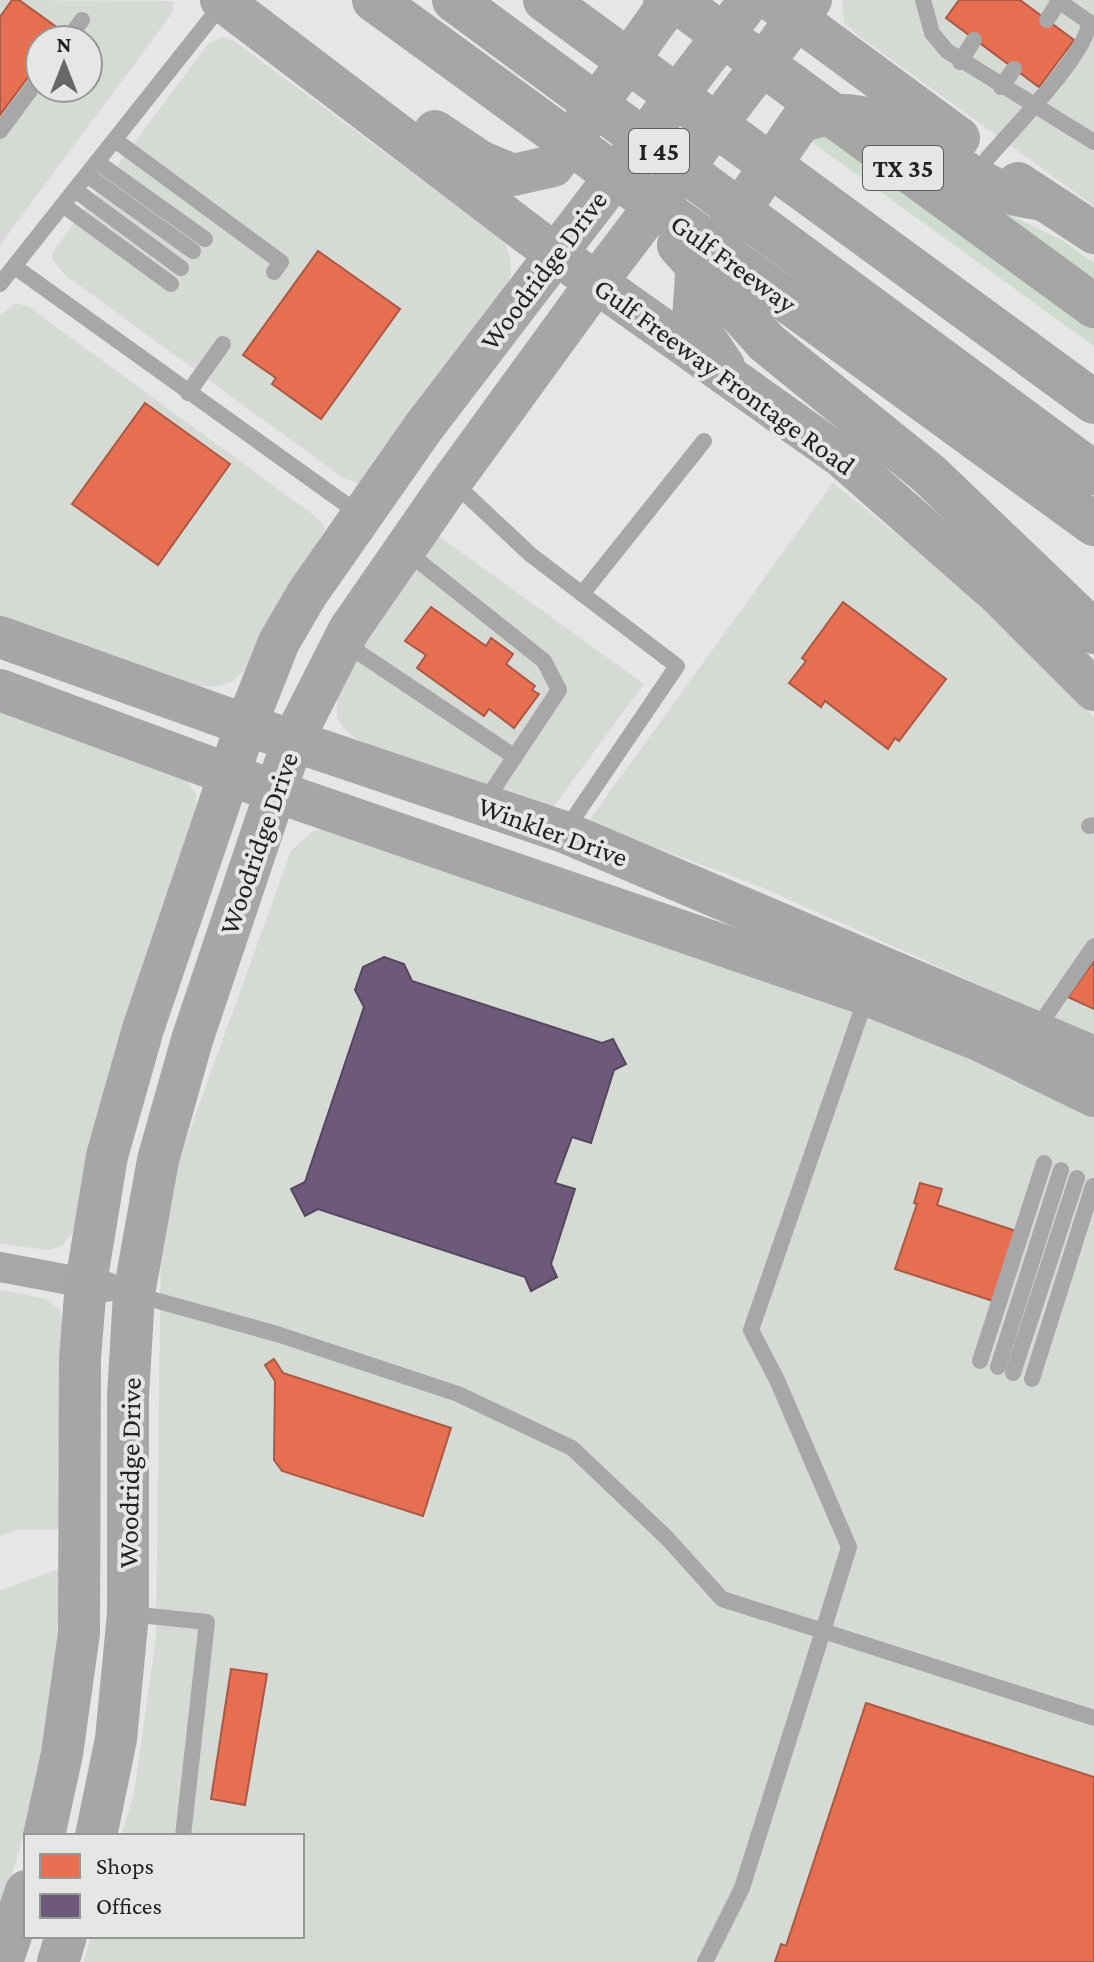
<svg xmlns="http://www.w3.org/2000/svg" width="1094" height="1962" viewBox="0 0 1094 1962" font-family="'Crimson Pro',serif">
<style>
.built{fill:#d5dad5;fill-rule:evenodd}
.green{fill:#cddcce}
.shops{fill:#e76f51;stroke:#ac5843;stroke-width:2}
.offices{fill:#6d597a;stroke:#56485f;stroke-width:2}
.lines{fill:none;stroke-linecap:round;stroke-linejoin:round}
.lane{stroke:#a7a7a8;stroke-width:16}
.street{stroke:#a7a7a8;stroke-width:30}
.secondary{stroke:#a6a6a7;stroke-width:42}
.highway{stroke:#a4a5a4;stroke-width:44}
.labels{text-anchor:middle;stroke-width:8;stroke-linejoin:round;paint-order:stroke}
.shield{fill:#e4e7e4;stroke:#5c5d5c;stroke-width:2}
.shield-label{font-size:26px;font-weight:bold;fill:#212221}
.street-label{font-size:28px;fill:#212221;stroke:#e4e7e4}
</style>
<rect width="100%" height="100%" fill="#e5e6e5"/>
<!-- built -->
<g class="built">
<path d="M 0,0 L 173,1 L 173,12 L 0,245 ZM 40,40 L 88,40 L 88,88 L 40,88 Z"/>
<polygon points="842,0 1094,0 1094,206 860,37 844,23"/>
<polygon points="224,37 234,41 492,232 505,243 510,257 511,274 506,288 361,484 343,478 64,274 52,259 52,253 208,44"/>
<polygon points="16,303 29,307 319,519 325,529 246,669 232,682 214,687 194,685 0,619 0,316"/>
<polygon points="833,483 934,564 1047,667 1094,718 1094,1036 761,887 588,822"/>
<polygon points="437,535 644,684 551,810 362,743 347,732 337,718 337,684"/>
<polygon points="0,708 186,779 196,795 196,817 77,1227 62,1246 49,1250 0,1244"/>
<polygon points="331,827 776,972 1094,1105 1094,1962 84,1962 91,1936 302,1936 302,1836 121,1836 134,1794 156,1637 161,1244 173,1177 291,851 313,831"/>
<polygon points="0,1290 46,1299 60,1310 65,1328 61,1529 16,1530 0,1536"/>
<polygon points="63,1567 51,1701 30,1812 0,1916 0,1591"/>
</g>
<!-- green -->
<polygon class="green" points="831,129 1064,241 1094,263 1094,346 809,140"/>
<!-- shops -->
<g class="shops">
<polygon points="12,0 19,0 62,31 55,40 40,40 40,61 0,115 0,17"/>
<polygon points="959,0 1020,0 1074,40 1039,87 946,18"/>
<polygon points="318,251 400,309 321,419 272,384 276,378 243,355"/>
<polygon points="145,403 230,464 158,565 72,504"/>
<polygon points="843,602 946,679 899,741 895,738 888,749 825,701 821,707 789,683 806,661 802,658"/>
<polygon points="431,607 486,646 491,638 513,654 506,664 535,686 532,690 539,694 514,728 489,709 484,716 417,668 426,655 405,641"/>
<polygon points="1094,961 1094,1009 1068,997"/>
<polygon points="920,1183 942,1189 937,1205 1016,1231 993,1301 895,1269 917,1204 914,1203"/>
<polygon points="274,1359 283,1373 451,1428 423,1516 282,1471 274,1460 275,1381 265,1365"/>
<polygon points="231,1669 267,1674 245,1805 211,1799"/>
<polygon points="866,1703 1094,1777 1094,1962 775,1962 781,1944 786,1946"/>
</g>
<!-- offices -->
<polygon class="offices" points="384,957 404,964 412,981 602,1043 613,1039 626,1064 614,1070 591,1143 572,1137 555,1183 575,1189 551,1264 557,1277 531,1291 525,1277 318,1209 305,1216 291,1189 305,1182 364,1007 355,990 363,967"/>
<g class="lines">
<!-- lane -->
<g class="lane">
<polyline points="923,0 932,33 947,51 1094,142"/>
<polyline points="1047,20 1059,1"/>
<polyline points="67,40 82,20"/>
<polyline points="960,62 974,40"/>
<polyline points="1001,87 1014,69"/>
<polyline points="0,131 40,77"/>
<polyline points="115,140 281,262 274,272"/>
<path d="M 987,159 C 1009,133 1089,52 1089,22 L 1057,0"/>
<polyline points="97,162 205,239"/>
<polyline points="87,175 193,251"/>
<polyline points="75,190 181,268"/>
<polyline points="63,205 171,284"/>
<polyline points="15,267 361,515"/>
<polyline points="0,284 223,3"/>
<polyline points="188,393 223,344"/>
<polyline points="453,482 531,555 677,666 565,831"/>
<polyline points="406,551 544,661 559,690 484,803"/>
<polyline points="582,594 704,441"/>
<polyline points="343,642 515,757"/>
<polyline points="1089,826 1094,825"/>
<polyline points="1036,1030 1094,946"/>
<polyline points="133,1294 277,1334 458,1394 572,1448 667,1538 722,1599 823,1631 849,1547 777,1380 751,1330 867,995"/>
<polyline points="980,1361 1044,1163"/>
<polyline points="998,1367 1061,1170"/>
<polyline points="1013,1373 1077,1178"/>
<polyline points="1032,1379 1093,1186"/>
<polyline points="129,1614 207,1622 183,1836"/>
<polyline points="705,1962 742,1888 823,1631 1094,1718"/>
</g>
<!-- street -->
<polyline class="street" points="0,1267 107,1287"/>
<!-- secondary -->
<g class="secondary">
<polyline points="221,0 531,236 842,457 998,594 1094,690"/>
<polyline points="774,2 959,138"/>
<polyline points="435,131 480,161 513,175 553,166 662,13 665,0"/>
<polyline points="1018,183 1094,233"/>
<path d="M 724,366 L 693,320 L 696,274 L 800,122 C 879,93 930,157 994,188 C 1008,195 1027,197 1042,200"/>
<polyline points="0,637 246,725 564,832 1094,1057"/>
<polyline points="0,690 274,791 867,995 981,1041 1094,1096"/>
<polyline points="44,1836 62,1754 79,1633 80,1358 86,1283 107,1156 143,1029 246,725 279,642 307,594 423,428 750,0"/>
<polyline points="96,1836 116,1739 128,1614 128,1396 134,1294 158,1160 192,1040 293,740 349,630 452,481 596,283 811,0"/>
<polyline points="2,1962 26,1891"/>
<polyline points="58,1962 66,1936"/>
</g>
<!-- highway -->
<g class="highway">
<polyline points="374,0 1094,524"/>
<polyline points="454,0 1094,473"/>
<polyline points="545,0 1094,402"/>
<polyline points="675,0 1094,306"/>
<polyline points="679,245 767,343 929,474 1094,632"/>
</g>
</g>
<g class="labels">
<!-- shield labels -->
<g class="shield">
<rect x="629" y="129" width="60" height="44" rx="6"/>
<rect x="863" y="146" width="80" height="44" rx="6"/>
</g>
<g class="shield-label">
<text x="659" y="160">I 45</text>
<text x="903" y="177">TX 35</text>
</g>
<!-- street labels -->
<g class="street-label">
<text transform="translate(734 263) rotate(36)" y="10">Gulf Freeway</text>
<text transform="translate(543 270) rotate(-53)" y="10">Woodridge Drive</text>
<text transform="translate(725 376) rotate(36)" y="10">Gulf Freeway Frontage Road</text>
<text transform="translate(553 831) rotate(20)" y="10">Winkler Drive</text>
<text transform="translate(258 843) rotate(-71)" y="10">Woodridge Drive</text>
<text transform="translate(129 1473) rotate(-89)" y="10">Woodridge Drive</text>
</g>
</g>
<!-- legend -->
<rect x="24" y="1834" width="280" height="104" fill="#e4e7e4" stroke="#969896" stroke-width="2"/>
<rect x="40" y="1854" width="40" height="24" fill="#e76f51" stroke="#969896" stroke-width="2"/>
<text x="96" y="1874" font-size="24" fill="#212221">Shops</text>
<rect x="40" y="1894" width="40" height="24" fill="#6d597a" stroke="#969896" stroke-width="2"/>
<text x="96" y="1914" font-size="24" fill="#212221">Offices</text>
<!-- north arrow -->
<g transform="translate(64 64)"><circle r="38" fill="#e4e7e4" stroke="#969896" stroke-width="2"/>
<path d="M0-6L14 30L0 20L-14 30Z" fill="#666766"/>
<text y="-12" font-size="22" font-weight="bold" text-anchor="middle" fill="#212221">N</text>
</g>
</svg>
